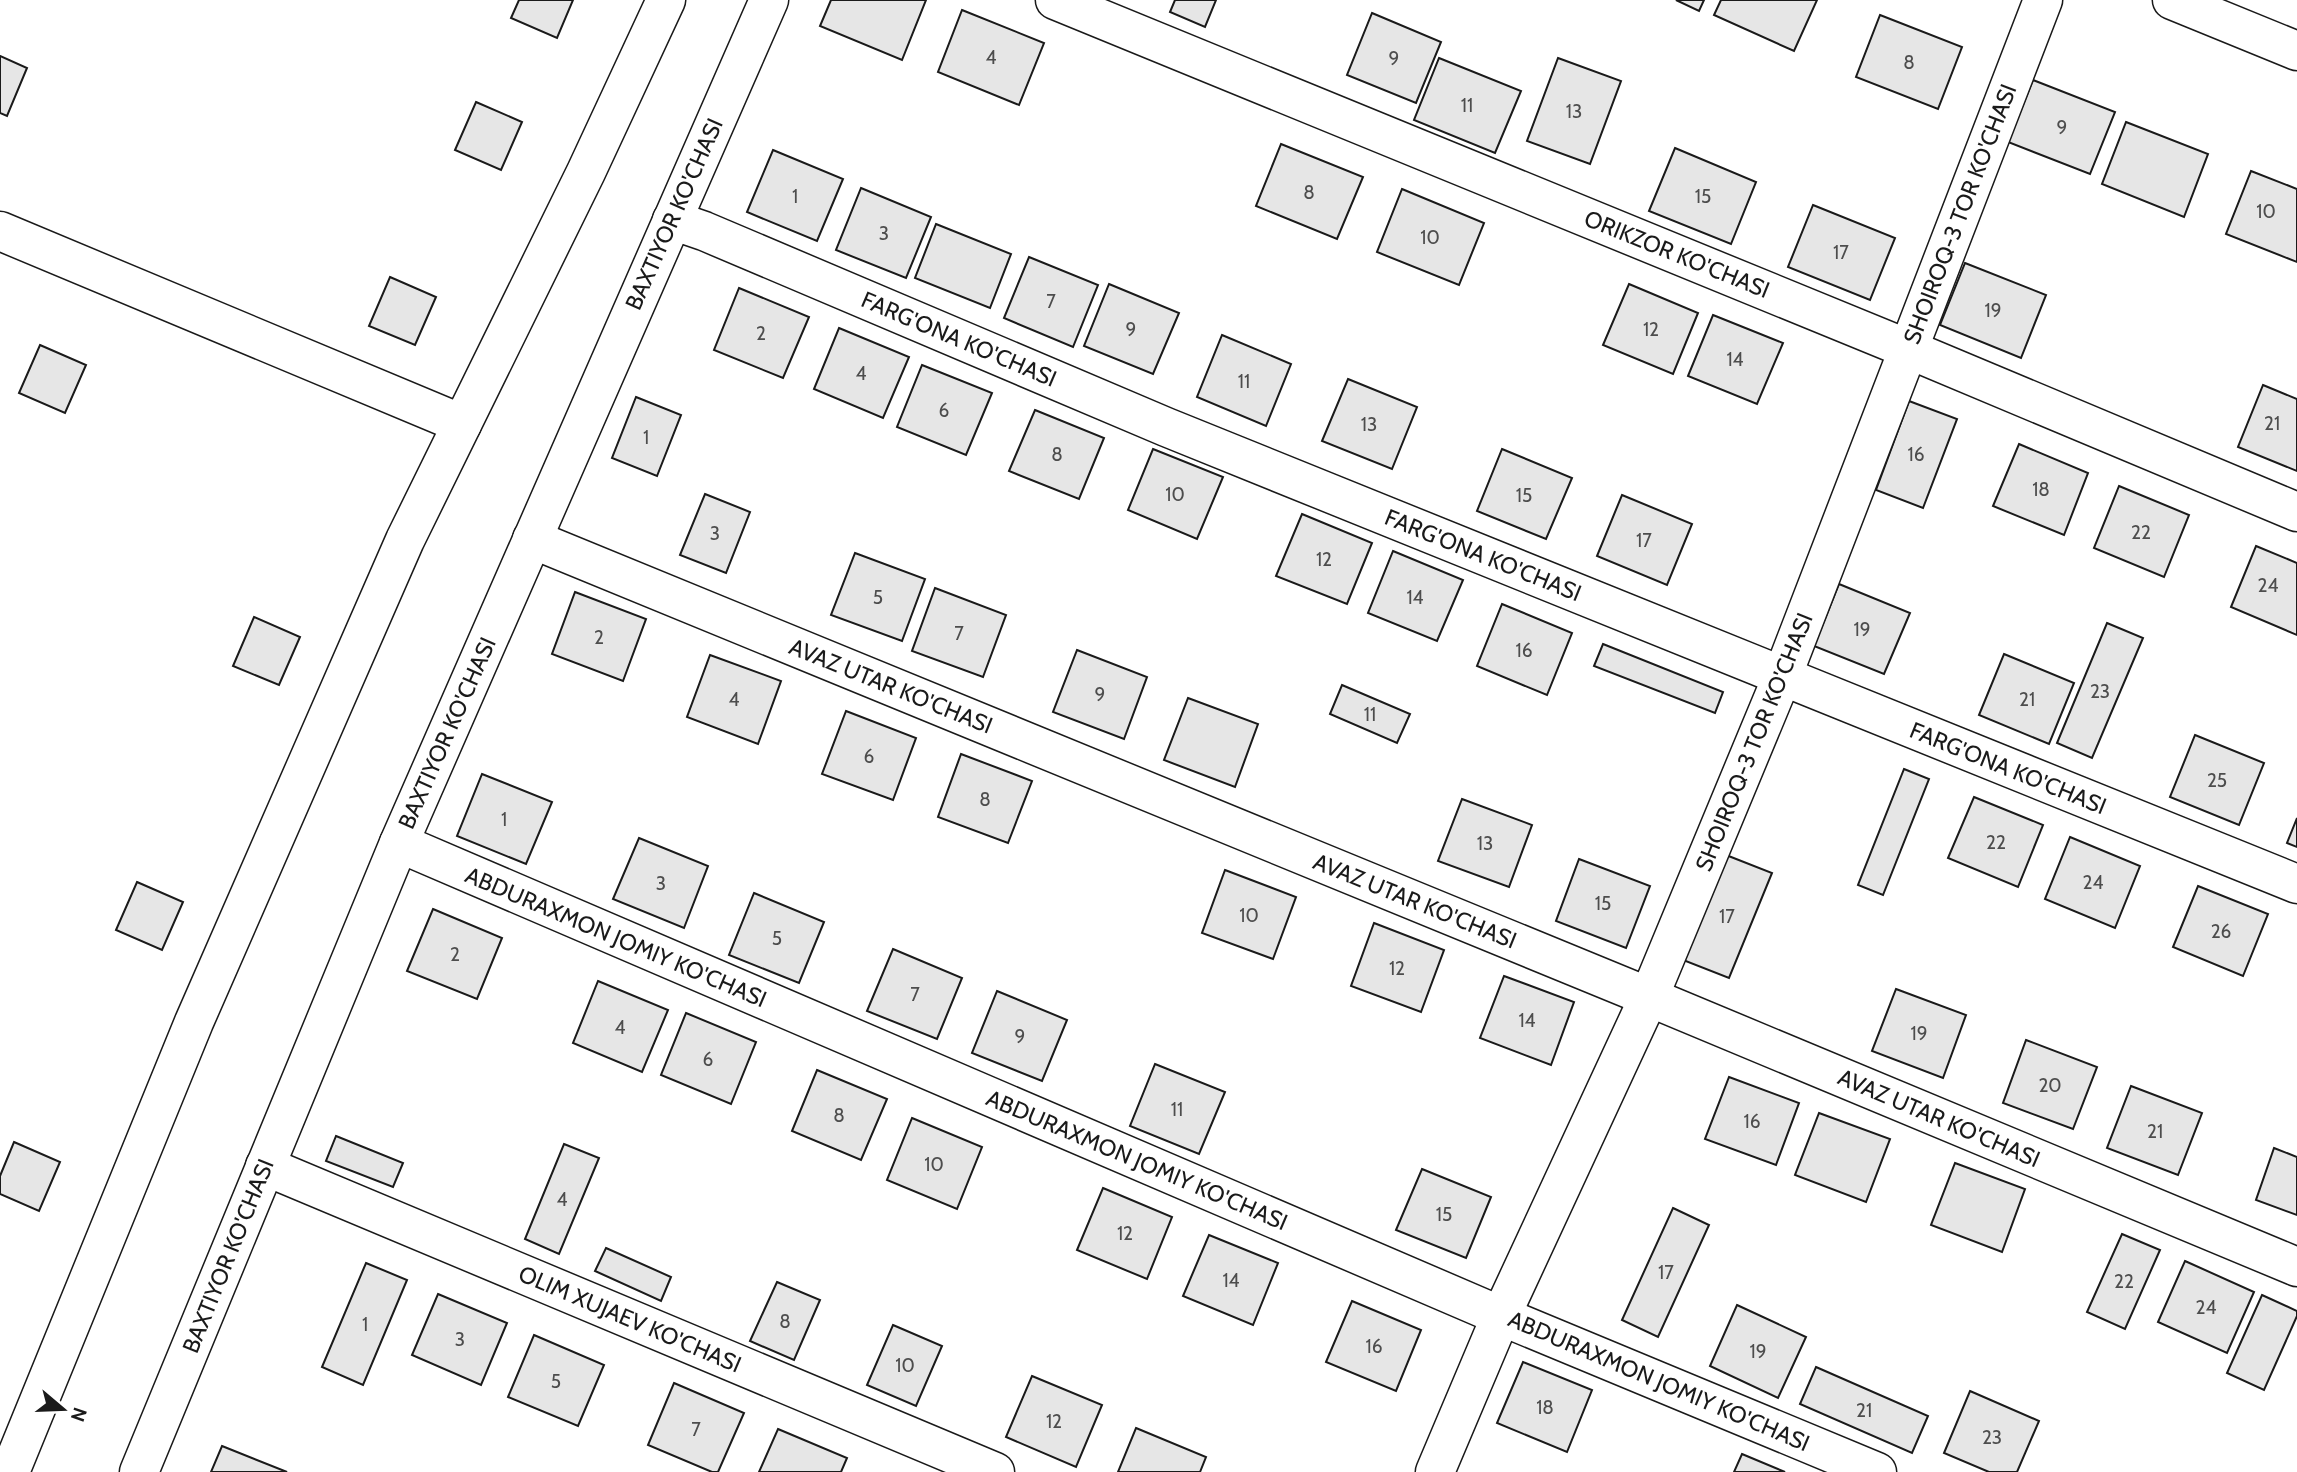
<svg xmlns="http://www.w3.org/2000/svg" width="2297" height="1472" viewBox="0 0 2297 1472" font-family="Cabin,sans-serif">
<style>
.building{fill:#e6e6e6;stroke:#1a1a1a;stroke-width:2}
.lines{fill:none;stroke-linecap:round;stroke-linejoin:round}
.minor-casing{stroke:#1a1a1a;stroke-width:41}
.minor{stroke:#fff;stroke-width:38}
.labels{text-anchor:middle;stroke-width:5;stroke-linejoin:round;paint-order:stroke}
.number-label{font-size:19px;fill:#4d4d4d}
.street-label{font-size:23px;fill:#1a1a1a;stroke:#fff}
</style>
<rect width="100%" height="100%" fill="#fff"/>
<!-- building -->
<g class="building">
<polygon points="519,0 573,0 557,38 511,18"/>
<polygon points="831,0 926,0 902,60 820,26"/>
<polygon points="1175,0 1216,0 1205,27 1170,12"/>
<polygon points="1676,0 1704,0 1699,11"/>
<polygon points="1721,0 1817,0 1794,51 1714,15"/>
<polygon points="962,10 1044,43 1019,105 938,72"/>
<polygon points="1372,13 1441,42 1416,103 1347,75"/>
<polygon points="1880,15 1962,47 1938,109 1856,77"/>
<polygon points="0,56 27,68 7,116 0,113"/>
<polygon points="1439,58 1521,91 1495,153 1414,120"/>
<polygon points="1558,58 1621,81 1590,164 1527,141"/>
<polygon points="2033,80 2115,112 2090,174 2008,142"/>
<polygon points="476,102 522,122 501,170 455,150"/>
<polygon points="2126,122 2208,154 2184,217 2102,184"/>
<polygon points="1281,144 1363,177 1337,239 1256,206"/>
<polygon points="1675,148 1756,182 1731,244 1649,211"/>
<polygon points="773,150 843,179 817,241 747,212"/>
<polygon points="2251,171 2297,189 2297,262 2226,234"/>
<polygon points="861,188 931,217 906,278 836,250"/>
<polygon points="1402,189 1484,223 1459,285 1377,252"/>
<polygon points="1813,205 1895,238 1870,300 1788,267"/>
<polygon points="936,224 1011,254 990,308 915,278"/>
<polygon points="1029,257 1098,285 1073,347 1004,318"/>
<polygon points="1965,263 2046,295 2021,358 1940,325"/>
<polygon points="390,277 436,297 415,345 369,326"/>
<polygon points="1109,284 1179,313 1153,374 1084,346"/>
<polygon points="1629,284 1698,313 1673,374 1603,345"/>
<polygon points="739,288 809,317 783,378 714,350"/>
<polygon points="1713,315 1783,343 1757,404 1688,376"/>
<polygon points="839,328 909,357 883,418 814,389"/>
<polygon points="1222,335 1291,364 1266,426 1197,397"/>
<polygon points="40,345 86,365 65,413 19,393"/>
<polygon points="922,365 992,393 966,455 897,427"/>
<polygon points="1348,379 1417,407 1392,469 1322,441"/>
<polygon points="2263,385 2297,399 2297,471 2238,447"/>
<polygon points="636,397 681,415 657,476 612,458"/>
<polygon points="1909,401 1957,419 1923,508 1876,490"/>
<polygon points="1035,410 1104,438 1079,499 1009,471"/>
<polygon points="2019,444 2088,473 2064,535 1993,506"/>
<polygon points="1153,449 1223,477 1197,539 1128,510"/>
<polygon points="1502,449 1572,478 1546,539 1477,511"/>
<polygon points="2119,486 2189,515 2164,577 2094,548"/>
<polygon points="705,494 750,512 726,573 680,555"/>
<polygon points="1622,495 1692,524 1667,585 1597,556"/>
<polygon points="1302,514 1372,543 1347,604 1276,576"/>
<polygon points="2256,546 2297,563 2297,635 2231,607"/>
<polygon points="1393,551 1463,580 1437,641 1368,613"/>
<polygon points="855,553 925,579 902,641 831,615"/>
<polygon points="1839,584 1910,613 1884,674 1814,646"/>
<polygon points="935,588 1006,615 983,677 912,651"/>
<polygon points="575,592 646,619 623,681 552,654"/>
<polygon points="1502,604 1572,633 1547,695 1477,666"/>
<polygon points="254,617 300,637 279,685 233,666"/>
<polygon points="2107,623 2143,638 2092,758 2057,743"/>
<polygon points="1603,644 1723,692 1715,713 1594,666"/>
<polygon points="1077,650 1147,677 1124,739 1053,712"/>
<polygon points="2004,654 2074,683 2049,744 1979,715"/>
<polygon points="710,655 781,681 758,744 687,717"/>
<polygon points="1342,685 1410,714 1397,743 1330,714"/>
<polygon points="1188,698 1258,724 1235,787 1164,760"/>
<polygon points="846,711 916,738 893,800 822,774"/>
<polygon points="2195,735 2264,763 2239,825 2170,797"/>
<polygon points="961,754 1032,781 1008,843 938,817"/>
<polygon points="1904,769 1929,779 1883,895 1858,885"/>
<polygon points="482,774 552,802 526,864 457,836"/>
<polygon points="1974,797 2043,825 2018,887 1948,858"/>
<polygon points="1462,799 1532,825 1509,887 1438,861"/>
<polygon points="2297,818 2297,847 2287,843"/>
<polygon points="2070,837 2140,866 2115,928 2045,899"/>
<polygon points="639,838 708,866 684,928 613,899"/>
<polygon points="1726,855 1772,873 1729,978 1683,960"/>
<polygon points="1579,859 1650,886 1626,948 1556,921"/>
<polygon points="1225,870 1296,897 1273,959 1202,933"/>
<polygon points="137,882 183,902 162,950 116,930"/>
<polygon points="2198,886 2268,914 2243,976 2173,947"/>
<polygon points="754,893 824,922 799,983 729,955"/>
<polygon points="433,909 502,938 477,999 407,971"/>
<polygon points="1374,923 1444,950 1421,1012 1351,986"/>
<polygon points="893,949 962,978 937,1039 867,1011"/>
<polygon points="1504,976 1574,1002 1551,1065 1480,1038"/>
<polygon points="598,981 668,1010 642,1072 573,1043"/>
<polygon points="1896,989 1966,1015 1943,1078 1872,1051"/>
<polygon points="997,991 1067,1020 1042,1081 972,1053"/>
<polygon points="686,1013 756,1042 731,1104 661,1075"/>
<polygon points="2026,1040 2097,1067 2073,1129 2003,1103"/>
<polygon points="1155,1064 1225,1092 1199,1154 1130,1126"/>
<polygon points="817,1070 887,1099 861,1160 792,1131"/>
<polygon points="1729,1077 1799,1103 1776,1165 1705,1139"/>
<polygon points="2131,1086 2202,1113 2178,1175 2107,1148"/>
<polygon points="1819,1113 1890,1139 1866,1202 1795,1175"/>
<polygon points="912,1118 982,1147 957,1209 887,1180"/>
<polygon points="336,1136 403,1163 393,1187 326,1161"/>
<polygon points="14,1142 60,1162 39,1211 0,1194 0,1176"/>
<polygon points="564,1144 599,1158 559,1254 525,1239"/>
<polygon points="2274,1148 2297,1157 2297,1215 2256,1200"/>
<polygon points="1955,1163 2025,1189 2002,1252 1931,1225"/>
<polygon points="1422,1169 1491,1197 1466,1258 1396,1230"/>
<polygon points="1103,1188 1172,1217 1147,1279 1077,1250"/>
<polygon points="1673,1208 1709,1225 1658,1337 1622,1320"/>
<polygon points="2122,1234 2160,1250 2125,1329 2087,1312"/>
<polygon points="1209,1235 1278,1263 1253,1325 1183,1296"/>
<polygon points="606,1248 671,1277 661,1301 595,1271"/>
<polygon points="2185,1261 2254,1292 2227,1353 2158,1322"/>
<polygon points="366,1263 407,1280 363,1385 322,1367"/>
<polygon points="777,1282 820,1300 794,1360 750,1341"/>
<polygon points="438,1294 507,1323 481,1385 412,1355"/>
<polygon points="2262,1295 2297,1311 2297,1316 2264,1390 2227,1373"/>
<polygon points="1352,1301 1421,1330 1396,1391 1326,1362"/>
<polygon points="1737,1305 1806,1337 1778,1398 1710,1366"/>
<polygon points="893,1325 942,1346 916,1406 867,1385"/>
<polygon points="534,1335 604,1365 578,1426 508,1397"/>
<polygon points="1523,1362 1592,1390 1567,1452 1497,1423"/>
<polygon points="1816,1367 1928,1416 1912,1453 1800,1404"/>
<polygon points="1032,1376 1102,1405 1076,1467 1006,1437"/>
<polygon points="674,1383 744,1413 718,1472 712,1472 648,1445"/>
<polygon points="1970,1391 2039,1421 2017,1472 1989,1472 1944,1453"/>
<polygon points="1136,1428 1206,1457 1200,1472 1118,1472"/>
<polygon points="778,1429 847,1458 841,1472 759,1472"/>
<polygon points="222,1446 287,1472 211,1472"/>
<polygon points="1742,1454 1785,1472 1734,1472"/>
</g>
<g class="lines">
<defs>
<g id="minor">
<polyline points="1055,0 1908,349 2297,512"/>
<polyline points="2172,0 2297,51"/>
<polyline points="672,220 704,231 1166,427 2297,884"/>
<polyline points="0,231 462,424"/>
<polyline points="532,539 1649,997 2297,1267"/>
<polyline points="399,843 1501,1316 1877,1472"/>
<polyline points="265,1166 995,1472"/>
<polyline points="10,1472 194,1022 405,540 586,172 666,0"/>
<polyline points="139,1472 399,843 769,0"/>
<polyline points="1435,1472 1501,1316 1649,997 1782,677 2043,0"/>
</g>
</defs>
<!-- minor casing -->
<use href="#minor" class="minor-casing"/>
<!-- minor -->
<use href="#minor" class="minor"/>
</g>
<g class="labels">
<!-- number labels -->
<g class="number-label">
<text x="991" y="64">4</text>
<text x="1394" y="65">9</text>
<text x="1909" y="69">8</text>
<text x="1467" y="112">11</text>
<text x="1574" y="118">13</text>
<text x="2062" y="134">9</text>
<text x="1309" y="199">8</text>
<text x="795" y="203">1</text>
<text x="1703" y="203">15</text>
<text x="2266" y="218">10</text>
<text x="884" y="240">3</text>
<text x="1430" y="244">10</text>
<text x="1841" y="259">17</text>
<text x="1051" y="308">7</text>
<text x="1993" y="317">19</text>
<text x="1131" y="336">9</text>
<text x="1651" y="336">12</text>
<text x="761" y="340">2</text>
<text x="1735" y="366">14</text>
<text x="861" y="380">4</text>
<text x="1244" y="388">11</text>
<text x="944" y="417">6</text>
<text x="2272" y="430">21</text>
<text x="1369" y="431">13</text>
<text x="646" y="444">1</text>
<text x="1057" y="461">8</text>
<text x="1916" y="461">16</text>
<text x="2041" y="496">18</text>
<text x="1175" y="501">10</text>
<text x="1524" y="502">15</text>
<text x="2141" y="539">22</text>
<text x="715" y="540">3</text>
<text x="1644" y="547">17</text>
<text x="1324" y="566">12</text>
<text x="2268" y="592">24</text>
<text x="878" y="604">5</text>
<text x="1415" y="604">14</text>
<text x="1862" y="636">19</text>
<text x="959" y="640">7</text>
<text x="599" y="644">2</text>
<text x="1524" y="657">16</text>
<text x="2100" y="698">23</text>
<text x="1100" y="701">9</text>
<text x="734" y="706">4</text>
<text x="2027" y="706">21</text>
<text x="1370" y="721">11</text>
<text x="869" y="763">6</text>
<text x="2217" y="787">25</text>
<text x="985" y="806">8</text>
<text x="504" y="826">1</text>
<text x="1996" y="849">22</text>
<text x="1485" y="850">13</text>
<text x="2093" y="889">24</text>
<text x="661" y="890">3</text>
<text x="1603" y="910">15</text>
<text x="1249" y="922">10</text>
<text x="1727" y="923">17</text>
<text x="2221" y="938">26</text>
<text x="777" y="945">5</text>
<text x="455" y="961">2</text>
<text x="1397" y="975">12</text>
<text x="915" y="1001">7</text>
<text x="1527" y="1027">14</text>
<text x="620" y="1034">4</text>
<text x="1919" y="1040">19</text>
<text x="1020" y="1043">9</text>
<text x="708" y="1066">6</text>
<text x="2050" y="1092">20</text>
<text x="1177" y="1116">11</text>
<text x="839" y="1122">8</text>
<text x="1752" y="1128">16</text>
<text x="2155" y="1138">21</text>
<text x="934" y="1171">10</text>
<text x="562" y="1206">4</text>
<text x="1444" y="1221">15</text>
<text x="1125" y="1240">12</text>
<text x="1666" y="1279">17</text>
<text x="1231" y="1287">14</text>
<text x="2124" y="1288">22</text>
<text x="2206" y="1314">24</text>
<text x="785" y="1328">8</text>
<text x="365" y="1331">1</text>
<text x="460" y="1346">3</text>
<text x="1374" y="1353">16</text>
<text x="1758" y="1358">19</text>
<text x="905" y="1372">10</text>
<text x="556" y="1388">5</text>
<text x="1545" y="1414">18</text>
<text x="1864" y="1417">21</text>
<text x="1054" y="1428">12</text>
<text x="696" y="1436">7</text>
<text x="1992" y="1444">23</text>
</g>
<!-- street labels -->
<g class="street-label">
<text transform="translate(674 214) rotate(-66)" y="8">BAXTIYOR KO'CHASI</text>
<text transform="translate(1960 214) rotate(-69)" y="8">SHOIROQ-3 TOR KO'CHASI</text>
<text transform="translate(1677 254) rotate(22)" y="8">ORIKZOR KO'CHASI</text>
<text transform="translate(959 339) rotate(23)" y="8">FARG'ONA KO'CHASI</text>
<text transform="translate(1483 555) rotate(22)" y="8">FARG'ONA KO'CHASI</text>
<text transform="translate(891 686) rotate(22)" y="8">AVAZ UTAR KO'CHASI</text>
<text transform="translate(447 733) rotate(-66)" y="8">BAXTIYOR KO'CHASI</text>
<text transform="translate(1754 742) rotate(-68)" y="8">SHOIROQ-3 TOR KO'CHASI</text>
<text transform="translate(2008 768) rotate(22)" y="8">FARG'ONA KO'CHASI</text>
<text transform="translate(1415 901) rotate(22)" y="8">AVAZ UTAR KO'CHASI</text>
<text transform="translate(616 937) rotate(23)" y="8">ABDURAXMON JOMIY KO'CHASI</text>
<text transform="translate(1939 1118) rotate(23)" y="8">AVAZ UTAR KO'CHASI</text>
<text transform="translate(1137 1160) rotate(23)" y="8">ABDURAXMON JOMIY KO'CHASI</text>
<text transform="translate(228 1256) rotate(-68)" y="8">BAXTIYOR KO'CHASI</text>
<text transform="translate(630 1319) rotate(23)" y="8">OLIM XUJAEV KO'CHASI</text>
<text transform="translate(1659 1381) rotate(23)" y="8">ABDURAXMON JOMIY KO'CHASI</text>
</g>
</g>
<!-- north arrow -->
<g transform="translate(63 1409) rotate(109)" stroke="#ffffff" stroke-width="5" paint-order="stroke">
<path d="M0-5L12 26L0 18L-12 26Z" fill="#1a1a1a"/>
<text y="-10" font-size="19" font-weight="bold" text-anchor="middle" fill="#1a1a1a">N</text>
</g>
</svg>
